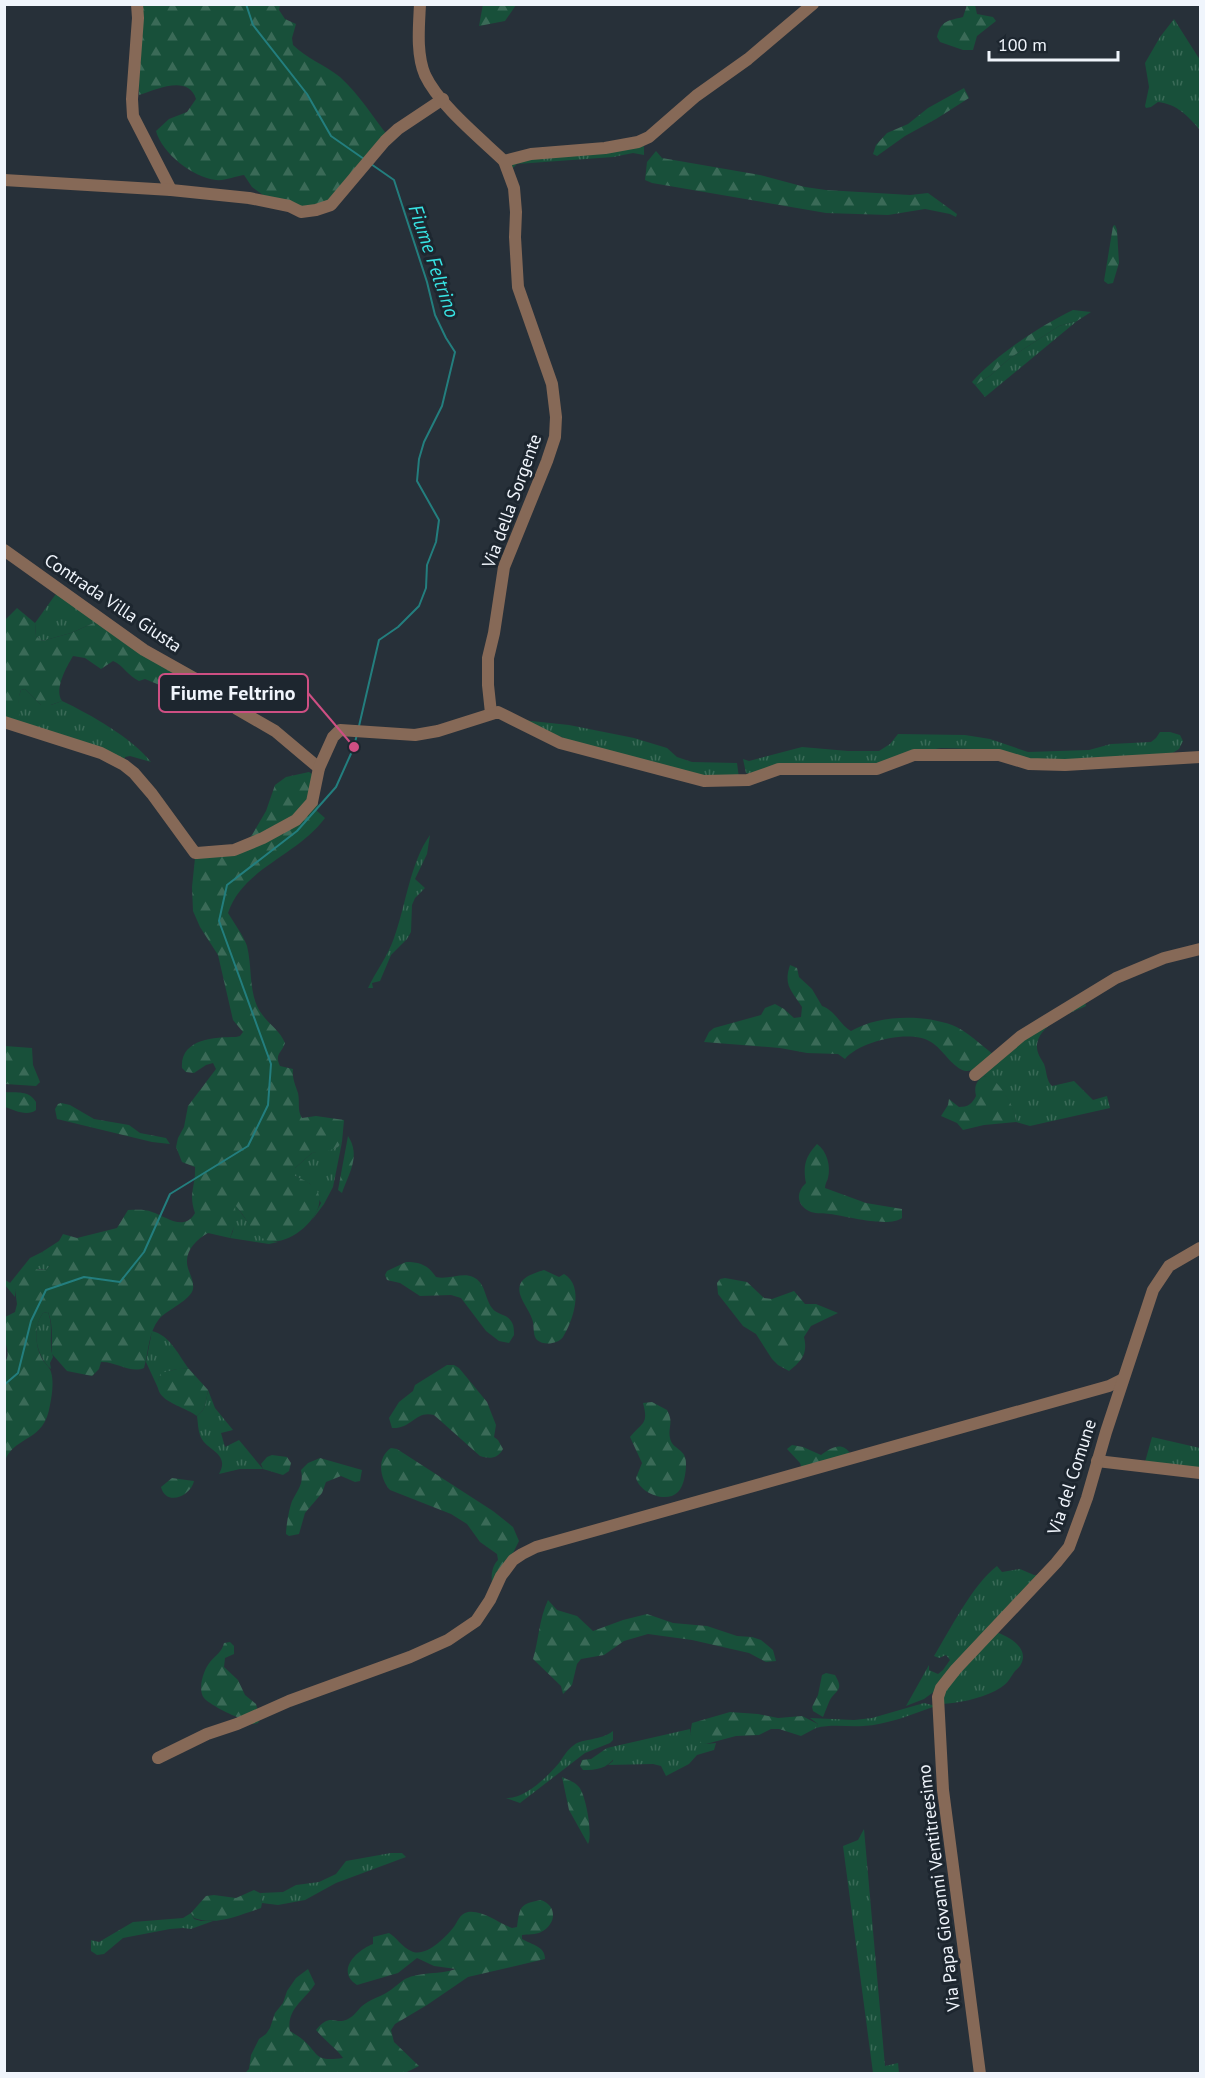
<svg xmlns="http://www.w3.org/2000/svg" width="1205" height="2078" viewBox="0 0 1205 2078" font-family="'PT Sans',sans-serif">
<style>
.grass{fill:url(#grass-tufts)}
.forest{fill:url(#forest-firs)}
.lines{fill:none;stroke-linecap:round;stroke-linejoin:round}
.stream{stroke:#237e7e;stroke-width:2}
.minor{stroke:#866957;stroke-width:12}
.labels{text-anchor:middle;stroke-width:6;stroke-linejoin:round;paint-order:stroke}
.street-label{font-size:18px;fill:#f0f5fc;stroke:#1d262f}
.water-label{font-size:20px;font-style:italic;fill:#38e4e4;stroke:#1d262f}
.leader{fill:none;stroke:#ce4f83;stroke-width:2}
.callout-dot{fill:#ce4f83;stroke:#1d262f;stroke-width:2}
.callout{fill:#1d262f;stroke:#ce4f83;stroke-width:2}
.callout-label{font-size:20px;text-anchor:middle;font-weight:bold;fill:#f0f5fc}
</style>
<defs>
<pattern id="grass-tufts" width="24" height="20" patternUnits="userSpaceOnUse" patternTransform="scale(1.5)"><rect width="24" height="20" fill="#18503a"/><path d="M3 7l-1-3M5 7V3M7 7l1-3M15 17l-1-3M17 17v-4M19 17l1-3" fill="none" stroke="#3a6a57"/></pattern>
<pattern id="forest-firs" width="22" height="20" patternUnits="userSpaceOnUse" patternTransform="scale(1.5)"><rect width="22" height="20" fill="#18503a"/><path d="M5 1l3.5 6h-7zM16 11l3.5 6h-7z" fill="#3a6a57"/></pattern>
</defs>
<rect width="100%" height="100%" fill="#273039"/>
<!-- grass -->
<g class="grass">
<path d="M 1174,19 L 1200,60 L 1200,130 C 1188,116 1177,104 1158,102 L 1151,107 L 1146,108 L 1145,106 L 1149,87 L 1145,63 L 1160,37 Z"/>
<polygon points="644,146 644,155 633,153 613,157 517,164 513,168 512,174 511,168 514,161"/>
<polygon points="1077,321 985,397 975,385 991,375 1010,358 1059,326"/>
<polygon points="58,591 98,621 71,633 42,641 36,636 35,623"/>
<path d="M 25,689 L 41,705 L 51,705 L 62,701 C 90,714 132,738 151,762 L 130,756 L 125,757 L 124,760 L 18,723 L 19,696 L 21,690 Z"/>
<polygon points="510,716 531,721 569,725 634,738 667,748 677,757 692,762 737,763 739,778 716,780 593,750"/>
<polygon points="1160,732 1170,732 1180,735 1183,741 1179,749 1171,754 1033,762 974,749 941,748 908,754 884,764 752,775 746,773 743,759 749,761 802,747 848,751 879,751 890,744 898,734 965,735 990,739 1028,752 1089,750 1111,744 1151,742 1156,738"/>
<path d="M 430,835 L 427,854 L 415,879 L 425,888 L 415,898 L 412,905 L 411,932 L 407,939 L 391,955 L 380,981 L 372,983 L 373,988 L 368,988 C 376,971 388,956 394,938 C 406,905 410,863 430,835 Z"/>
<path d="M 1085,1002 L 1086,1006 C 1070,1013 1037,1025 1037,1047 C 1037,1053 1041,1059 1044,1064 C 1047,1072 1046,1080 1052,1086 L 1074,1081 L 1093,1100 L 1107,1096 L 1110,1108 L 1030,1126 L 1016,1122 C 1015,1108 998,1077 983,1076 C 1012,1044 1048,1024 1085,1002 Z"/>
<polygon points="342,1142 333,1187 324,1204 312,1220 321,1203 310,1184 295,1176 295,1168 312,1153 338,1147"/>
<path d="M 235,1204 C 246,1219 258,1242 278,1242 L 269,1244 L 230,1238 L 233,1231 Z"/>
<polygon points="42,1252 48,1260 50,1266 46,1270 38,1269 15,1290 15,1297 5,1285 4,1279 10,1283 30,1258"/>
<path d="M 48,1312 C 54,1327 48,1342 53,1357 L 50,1363 L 51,1369 C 36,1356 31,1329 43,1313 Z"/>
<path d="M 152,1331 C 170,1335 179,1356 189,1369 C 178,1368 168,1370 159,1377 L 158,1388 L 146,1362 Z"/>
<path d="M 208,1390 L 215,1408 L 233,1430 L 221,1433 L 225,1447 L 239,1440 L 263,1469 L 240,1469 L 219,1474 C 231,1452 205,1451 200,1435 C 198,1430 198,1423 197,1416 C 206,1410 206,1401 208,1390 Z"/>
<polygon points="1152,1437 1200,1448 1200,1469 1145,1462"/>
<path d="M 997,1566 L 1002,1572 L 1020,1569 L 1034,1575 L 1040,1575 L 939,1688 L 924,1699 L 906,1706 L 929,1665 L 929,1670 L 938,1674 L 943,1670 L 950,1660 L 946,1655 L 939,1658 L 934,1656 C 950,1630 973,1584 997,1566 Z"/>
<path d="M 995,1632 C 1007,1635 1030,1648 1021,1664 C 1020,1667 1017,1669 1015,1671 C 1008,1681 1008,1684 995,1691 C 979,1699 959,1703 941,1704 L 945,1690 Z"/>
<path d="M 924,1703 L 936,1706 C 913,1714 887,1725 863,1726 C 847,1727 832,1724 816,1728 L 818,1724 L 810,1718 L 854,1720 L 872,1718 Z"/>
<polygon points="690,1729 690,1734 706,1744 716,1743 714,1750 697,1755 689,1764 666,1776 661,1766 653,1764 608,1765 613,1761 612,1750 607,1748"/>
<path d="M 613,1731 L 613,1740 L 610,1743 L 585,1753 L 520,1803 L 506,1798 C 525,1799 547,1777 559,1763 C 563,1757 568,1749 574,1745 C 583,1738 600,1741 613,1731 Z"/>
<polygon points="864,1829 885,2066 898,2063 899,2073 873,2073 843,1846 858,1840"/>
<polygon points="391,1853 402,1853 406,1857 336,1883 305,1900 278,1905 262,1903 260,1893 283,1892 296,1885 319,1882 336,1874 346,1861"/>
<polygon points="191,1913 194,1919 201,1921 213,1921 191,1929 183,1928 170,1929 123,1938 104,1954 97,1955 91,1951 91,1940 99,1942 133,1922 183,1918"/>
</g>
<!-- forest -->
<g class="forest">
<polygon points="483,4 516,4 516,5 505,21 479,26"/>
<path d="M 140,5 L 280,5 L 279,10 L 285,19 L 296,24 L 292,38 L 293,45 C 306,58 325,65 340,77 C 359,94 373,117 388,136 L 326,204 L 310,210 L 263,195 L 252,187 L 244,175 C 236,176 224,181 216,180 C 192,177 162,153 156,131 L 169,119 L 187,112 L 196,99 C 188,74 156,90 139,95 Z"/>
<path d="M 967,5 L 975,5 L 977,14 L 993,17 L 996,21 L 977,36 L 973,50 L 963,50 L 940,42 L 937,37 C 941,20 948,21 963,17 Z"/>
<polygon points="964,88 969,98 936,119 905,136 877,156 873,154 876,145 887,133 908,124 928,108"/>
<polygon points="656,151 662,158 760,175 805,187 826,190 910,195 928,193 957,214 956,217 950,214 925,209 888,215 826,213 652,183 645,180 647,162"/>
<polygon points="1115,225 1117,230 1119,263 1113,283 1108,284 1104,281 1113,226"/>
<path d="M 1073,310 L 1091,312 L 1077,321 L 1059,326 L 1010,358 L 991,375 L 975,385 L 972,382 C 997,354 1040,326 1073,310 Z"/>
<path d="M 17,608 L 35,623 L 36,636 L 42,641 L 71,633 L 98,621 L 186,675 L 181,687 L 174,691 L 145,679 L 139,681 C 128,676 123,665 113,661 L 101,669 L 85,658 L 73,656 C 66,668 54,689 62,701 L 45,707 L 41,705 L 25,689 L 21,690 C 16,701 22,712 18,723 L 4,720 L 4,621 Z"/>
<path d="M 309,772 L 312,774 L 318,802 L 317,811 L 325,818 C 297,856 243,868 228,913 C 234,923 243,935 247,946 C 252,966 249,987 257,1006 C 265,1023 279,1028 285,1043 C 282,1053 274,1054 280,1066 L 293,1069 C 292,1078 295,1084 298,1093 C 300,1102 297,1110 302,1118 L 316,1116 L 344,1120 L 342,1142 L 338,1147 L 328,1151 L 312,1153 L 295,1168 L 295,1176 C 302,1179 310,1183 315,1188 C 334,1210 288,1250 266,1240 C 252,1234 245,1215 235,1205 L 236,1221 L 230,1238 L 208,1233 C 194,1241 182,1254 189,1271 C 191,1277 194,1282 193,1289 C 191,1300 167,1310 159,1319 C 148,1333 149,1351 144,1368 C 131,1374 115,1361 101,1362 L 99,1369 L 92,1376 L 67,1371 L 52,1354 C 51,1340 54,1326 48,1312 L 43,1313 C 34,1325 35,1344 41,1357 C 44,1363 50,1367 51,1372 C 54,1382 52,1395 50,1405 C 44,1443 17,1434 5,1460 L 4,1364 C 11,1354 6,1349 5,1338 C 4,1331 5,1324 5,1317 L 15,1312 L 17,1304 L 15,1290 L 25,1272 L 32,1269 L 46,1270 L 50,1266 L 42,1252 L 59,1241 L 63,1234 L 77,1238 L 117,1228 L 128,1210 C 136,1210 145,1209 152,1212 C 167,1217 184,1232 195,1213 C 188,1193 196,1186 195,1167 L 182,1162 L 176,1147 L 178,1138 L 184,1127 L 188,1106 L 216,1069 L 213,1063 L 206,1065 L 194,1073 L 186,1072 L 182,1068 C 180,1039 214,1037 236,1037 L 240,1036 L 243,1032 L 233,1020 L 218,955 L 200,927 L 193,911 L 192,887 L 195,858 L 240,846 L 252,835 L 266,811 L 275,785 L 286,777 Z"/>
<path d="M 790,965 L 797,968 L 799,977 L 812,989 L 822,1006 C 836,1011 839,1024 851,1031 C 878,1015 922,1014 952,1025 C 967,1031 981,1045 994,1055 C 987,1060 975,1072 966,1071 C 953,1069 943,1049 931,1042 C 911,1029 860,1041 845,1059 L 838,1054 L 807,1053 L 780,1048 L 704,1042 L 709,1032 L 714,1028 L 761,1015 L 765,1008 L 775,1004 L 784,1009 L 794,1018 L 801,1017 L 802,1007 C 792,991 783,986 790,965 Z"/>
<polygon points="5,1046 32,1048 33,1065 40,1082 36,1086 5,1084"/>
<path d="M 983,1076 L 989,1077 C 1002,1085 1015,1107 1016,1122 L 984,1125 L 963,1130 L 957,1123 L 941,1116 L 948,1105 L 949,1099 L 959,1107 C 968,1107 972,1104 976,1096 C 974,1086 976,1082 983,1076 Z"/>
<path d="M 5,1092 C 17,1093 29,1090 36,1102 L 36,1110 C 27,1117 14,1110 5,1107 Z"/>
<polygon points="61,1103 70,1105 94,1119 129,1125 140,1133 166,1138 170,1144 152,1142 57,1119 55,1109 58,1104"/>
<path d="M 348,1136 C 361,1156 349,1173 342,1193 L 338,1190 Z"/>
<path d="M 817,1144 C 827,1151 831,1166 828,1178 C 827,1181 825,1184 825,1188 L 866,1203 L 902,1209 L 902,1218 C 889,1228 846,1216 830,1214 C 824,1213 817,1214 811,1212 C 797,1206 795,1193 806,1183 C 803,1166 805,1157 817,1144 Z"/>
<path d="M 406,1262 C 420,1262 428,1265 436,1277 C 448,1280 463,1272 473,1277 C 486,1283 484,1297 492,1308 C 497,1315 507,1314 511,1321 C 514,1325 514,1330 514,1335 L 509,1343 L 499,1341 L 486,1331 L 461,1298 L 451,1295 L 420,1296 L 400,1283 L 387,1280 L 385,1275 L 387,1271 Z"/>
<path d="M 544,1270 L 559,1277 L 564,1274 C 585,1286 573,1321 563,1337 C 558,1344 544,1346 537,1340 C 533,1336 534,1328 533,1322 C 531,1313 524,1305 521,1297 C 514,1279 531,1274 544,1270 Z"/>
<path d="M 725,1278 L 747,1282 L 764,1298 L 772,1299 L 794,1291 L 805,1304 L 816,1304 L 838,1313 L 811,1326 L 804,1337 C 808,1353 802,1361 789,1371 L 778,1365 L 772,1359 L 756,1334 L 743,1326 L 718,1294 L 717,1283 L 720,1279 Z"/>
<path d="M 447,1365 L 454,1365 L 459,1368 L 487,1402 L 496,1425 L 494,1437 L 498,1440 L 503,1449 C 498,1459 489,1459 480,1456 L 434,1415 C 415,1410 412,1429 392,1428 L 389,1418 L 399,1402 L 413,1391 L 415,1385 Z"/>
<path d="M 181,1368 L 189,1369 L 208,1390 C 206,1401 206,1410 197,1416 C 181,1404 147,1401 161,1373 Z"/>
<path d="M 652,1402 L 667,1410 C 674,1423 668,1426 670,1438 C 672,1450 687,1448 686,1465 C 686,1472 684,1486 678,1492 C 666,1504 640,1493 636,1478 L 642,1463 L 630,1437 C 642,1422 649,1425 643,1403 Z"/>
<path d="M 792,1445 L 803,1447 L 821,1455 C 832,1447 843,1441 851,1455 L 802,1469 L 800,1463 L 787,1449 Z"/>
<path d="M 391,1448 L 397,1449 L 493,1511 L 513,1527 L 519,1541 L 513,1553 L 492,1583 C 491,1575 492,1566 498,1560 L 497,1554 L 480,1542 L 467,1524 L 451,1514 L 390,1490 C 380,1479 376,1458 391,1448 Z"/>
<polygon points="272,1455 287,1457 291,1463 289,1471 283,1475 263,1469 261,1464 267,1457"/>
<path d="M 320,1458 L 362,1470 L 360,1481 L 355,1482 L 341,1476 L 326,1482 L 322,1493 L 305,1513 L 299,1534 L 289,1536 L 286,1534 C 286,1527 289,1509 292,1501 C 298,1489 304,1484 301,1470 L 308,1463 Z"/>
<path d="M 172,1478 L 194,1481 C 191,1496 166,1507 161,1487 Z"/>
<path d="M 548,1600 L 557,1610 L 577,1616 L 593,1631 L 623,1620 L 647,1614 L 673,1623 L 707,1626 L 737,1636 L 752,1637 L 761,1640 L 773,1650 L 776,1661 L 766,1662 L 749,1653 L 692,1640 L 648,1634 L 624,1641 L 604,1655 L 581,1659 L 577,1664 L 572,1685 L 563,1694 L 561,1686 L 533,1659 C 539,1639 539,1619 548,1600 Z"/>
<path d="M 230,1642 L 234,1646 L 234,1654 L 225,1658 L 224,1667 L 238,1680 L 245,1695 L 256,1704 L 260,1719 L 258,1723 C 249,1725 242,1724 237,1717 C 229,1714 209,1704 204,1698 C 197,1689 204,1669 210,1662 C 216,1655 222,1652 224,1643 Z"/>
<path d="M 826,1673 L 835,1675 C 845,1692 835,1689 829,1702 C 827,1707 825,1712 823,1717 L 813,1711 L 812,1707 L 818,1695 L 822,1675 Z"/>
<polygon points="730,1712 758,1714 778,1718 802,1716 818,1724 816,1728 801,1736 779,1729 771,1729 759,1735 736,1736 706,1744 698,1742 690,1734 692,1723"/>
<path d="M 607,1748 L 612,1750 L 615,1757 C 607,1769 596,1770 583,1770 L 580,1766 L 582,1760 L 591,1759 Z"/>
<path d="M 562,1777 C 568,1780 575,1782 579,1787 C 586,1795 593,1836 588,1844 L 569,1810 Z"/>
<path d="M 254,1890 L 260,1893 L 262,1903 L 261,1908 C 239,1915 217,1926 194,1918 L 191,1913 L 206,1896 L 214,1895 L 236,1898 Z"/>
<path d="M 541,1900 C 558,1906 556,1925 541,1932 C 536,1935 527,1934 522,1935 L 522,1939 C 532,1945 545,1946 545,1959 L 468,1977 L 427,2005 L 395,2024 L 391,2030 L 394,2042 L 419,2066 L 403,2074 L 245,2073 L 249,2069 L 251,2055 L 259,2039 L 266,2034 L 270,2028 L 275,2013 L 283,2003 L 287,1991 L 296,1978 L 308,1969 L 315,1984 C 305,2000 286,2009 290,2031 C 294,2034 299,2036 302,2039 C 320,2054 313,2062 343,2058 C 336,2048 324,2040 316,2030 C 331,2011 335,2026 348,2019 C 354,2016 357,2011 362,2006 C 369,2000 379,1997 386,1993 C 393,1989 399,1983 405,1979 C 421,1971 440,1975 456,1969 L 434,1966 L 417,1958 L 398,1973 L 357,1985 C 335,1971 357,1950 373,1944 L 373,1937 L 389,1933 C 397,1938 402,1947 411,1951 C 425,1958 444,1939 453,1928 C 458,1922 459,1914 468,1912 C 483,1910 498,1923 512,1928 L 517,1927 C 520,1907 519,1904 541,1900 Z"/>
</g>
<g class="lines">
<!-- stream -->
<g class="stream">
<polyline points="246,4 253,25 307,94 331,136 364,159"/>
<polyline points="359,726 379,640 398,627 419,606 426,588 427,565 436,542 439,520 417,481 419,459 424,442 442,406 455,352 446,338 435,315 427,282 394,180 371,164"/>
<polyline points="4,1385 18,1373 31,1321 46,1290 84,1277 120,1282 144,1252 170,1194 248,1146 268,1105 271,1064 219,921 227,885 297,831 336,787 354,747 357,734"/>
</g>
<!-- minor -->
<g class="minor">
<polyline points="137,4 138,18 132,99 133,116 171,190"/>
<path d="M 420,4 C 419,26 416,54 425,75 C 439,105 480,138 504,161"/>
<polyline points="4,180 171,190 249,198 289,206 301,212 316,210 331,205 385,141 398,129 443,99"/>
<polyline points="4,550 144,650 217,691 237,709 275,731 319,768"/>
<polyline points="491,713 488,685 488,658 494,633 504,567 547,461 555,437 556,417 552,384 518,287 515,237 516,212 514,188 504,161 531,154 605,148 638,142 649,137 696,96 748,59 813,4"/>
<polyline points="4,722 101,753 124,765 134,773 152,794 195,853 197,853 234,850 263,838 296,820 312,802 319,768 333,737 340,730 415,735 438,731 498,712 560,743 704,781 748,780 779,769 877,769 914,755 999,755 1029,764 1065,765 1200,757"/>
<polyline points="975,1075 1021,1036 1116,978 1164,958 1200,949"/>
<polyline points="1097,1461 1200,1473"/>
<polyline points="158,1758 207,1734 237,1724 289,1701 410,1657 448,1640 476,1621 490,1600 501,1576 513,1560 522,1554 536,1547 1109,1386 1123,1379"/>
<polyline points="980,2074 943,1790 938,1697 941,1688 956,1669 1056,1563 1069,1547 1087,1498 1106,1432 1153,1290 1169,1266 1200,1248"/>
</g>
</g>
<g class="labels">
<!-- street labels -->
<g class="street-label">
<text transform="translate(512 501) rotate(-70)" y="6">Via della Sorgente</text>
<text transform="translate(113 603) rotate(34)" y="6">Contrada Villa Giusta</text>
<text transform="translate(1072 1477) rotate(-72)" y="6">Via del Comune</text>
<text transform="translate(939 1888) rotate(-97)" y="6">Via Papa Giovanni Ventitreesimo</text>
</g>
<!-- water labels -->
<g class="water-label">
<text transform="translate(434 261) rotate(71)" y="7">Fiume Feltrino</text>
</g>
</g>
<!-- callouts -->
<path class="leader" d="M354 747L308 693"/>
<circle class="callout-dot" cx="354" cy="747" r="6"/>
<rect class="callout" x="159" y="674" width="149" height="38" rx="6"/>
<g class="callout-label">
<text x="233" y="700">Fiume Feltrino</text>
</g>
<!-- border -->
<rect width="1205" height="2078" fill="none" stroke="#f0f5fc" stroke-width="12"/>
<!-- scale -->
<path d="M989 51v9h129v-9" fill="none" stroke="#f0f5fc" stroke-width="3"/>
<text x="998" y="51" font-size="18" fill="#f0f5fc" stroke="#1d262f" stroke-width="4.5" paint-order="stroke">100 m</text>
</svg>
